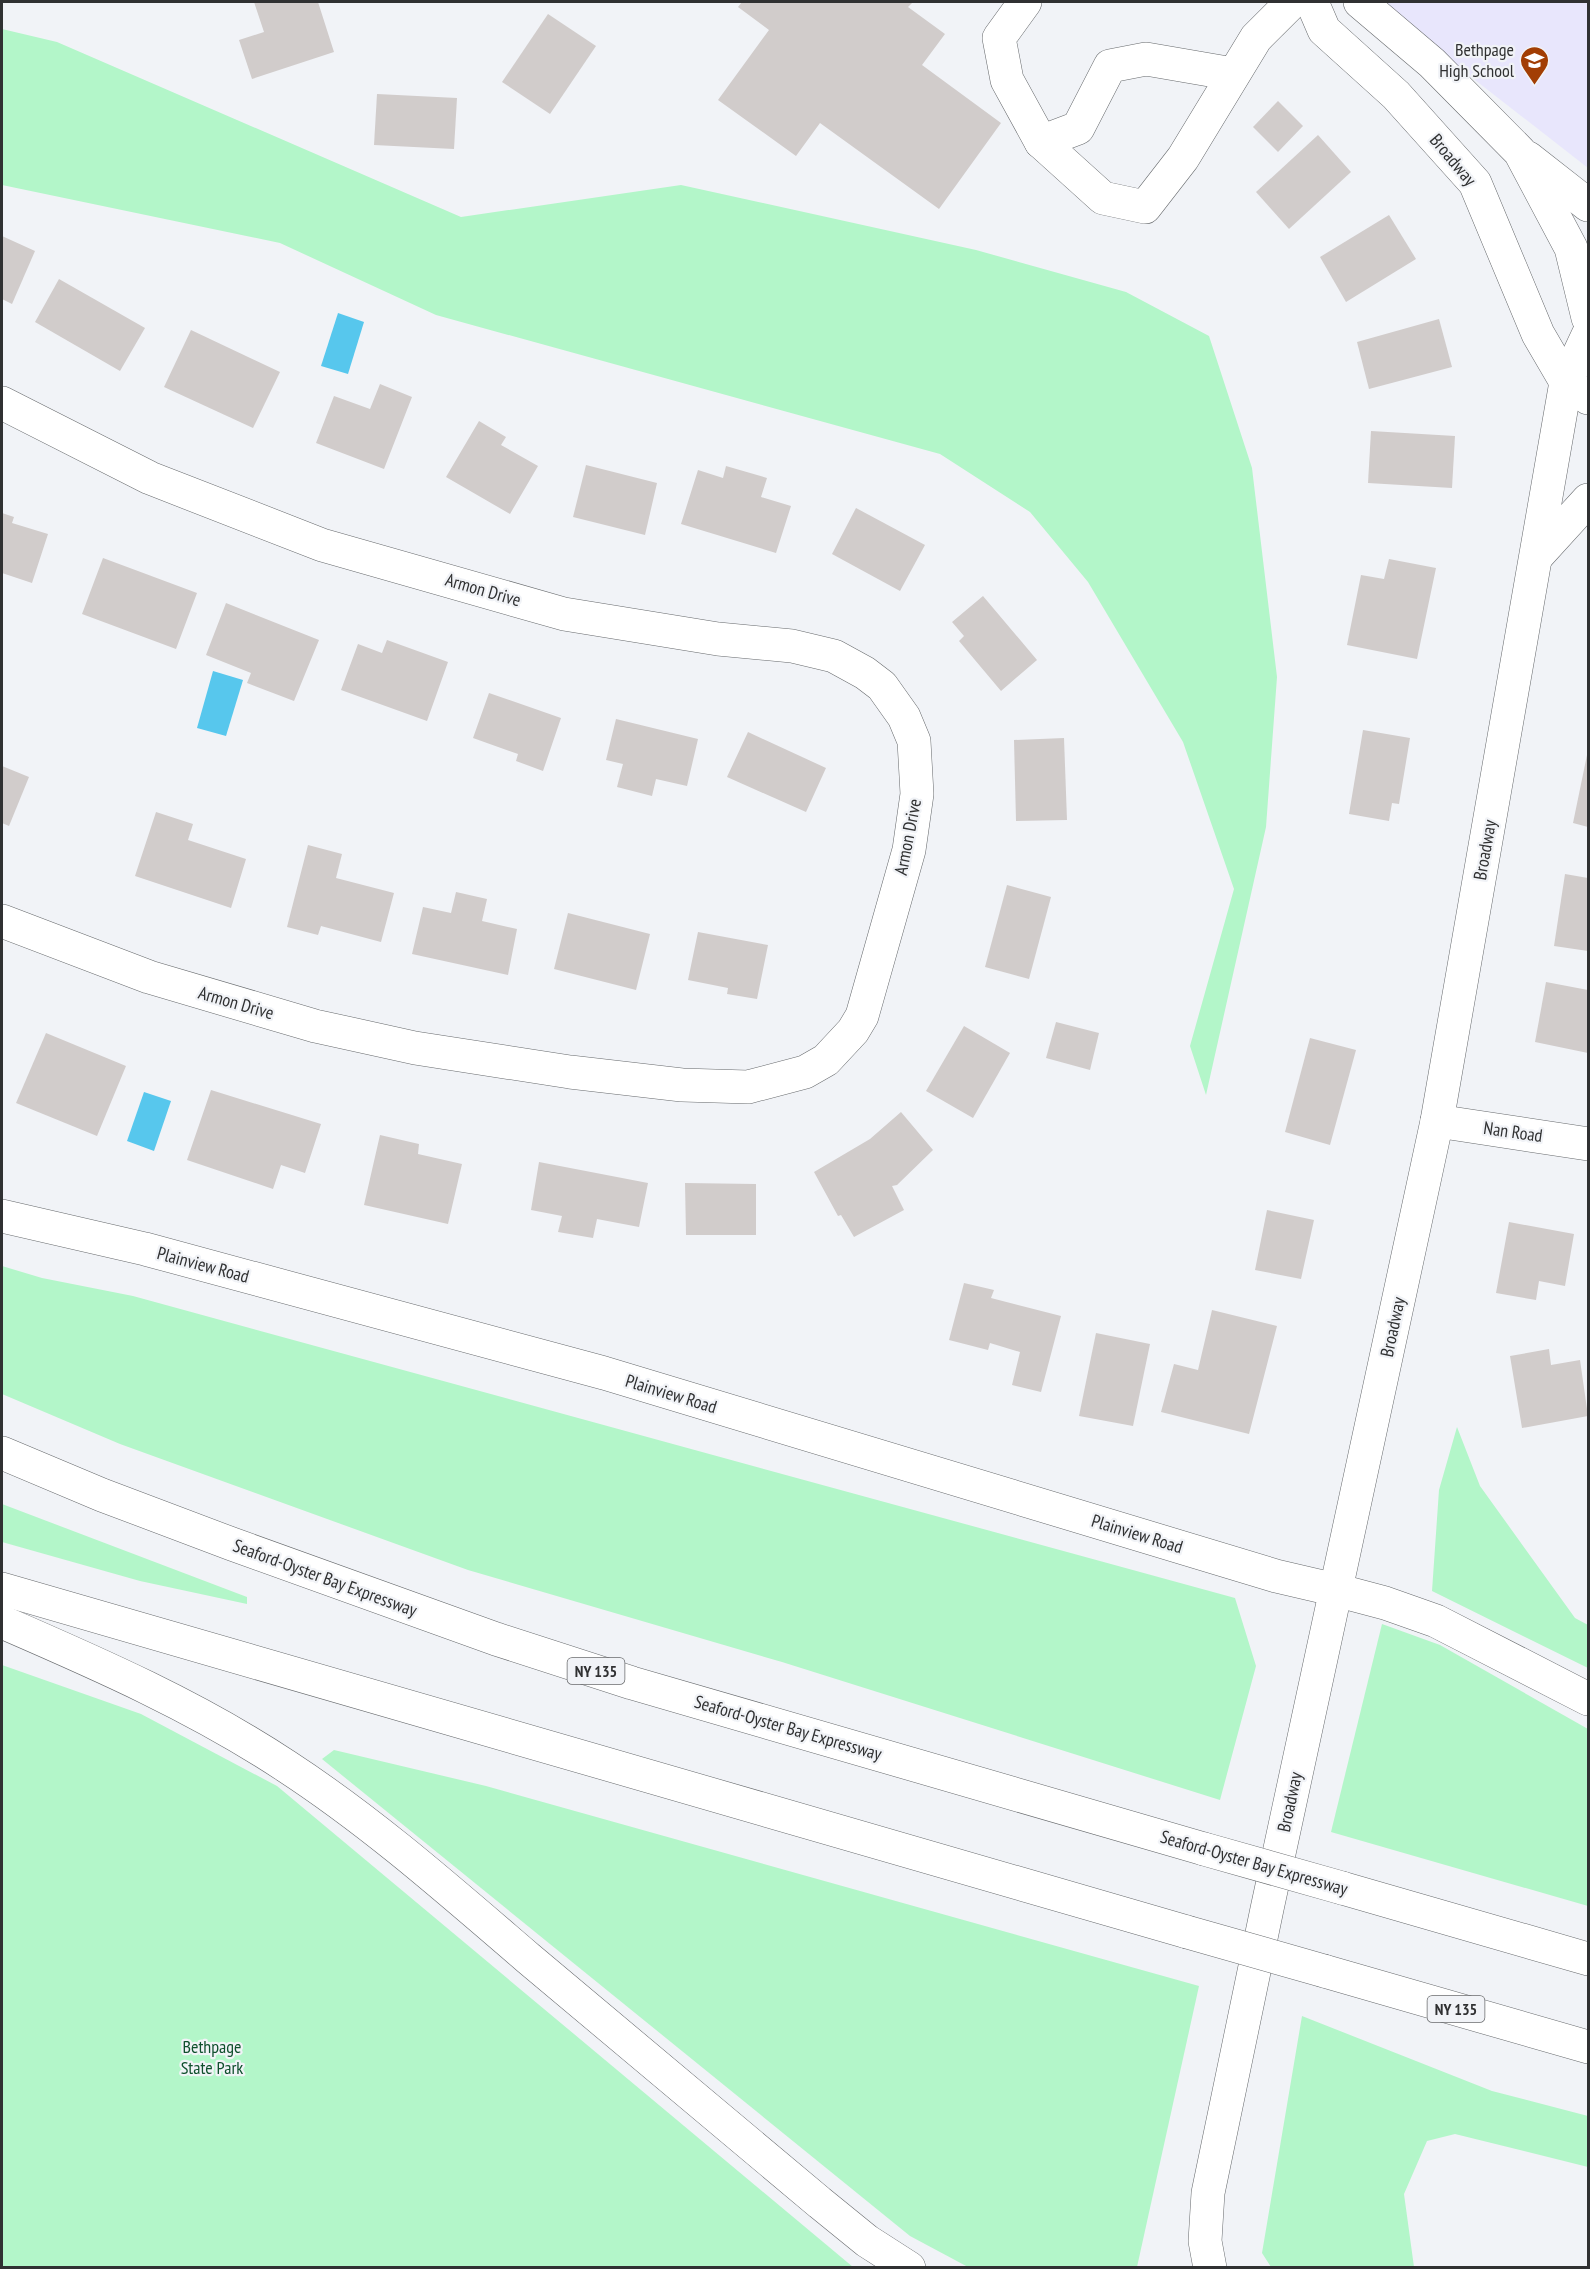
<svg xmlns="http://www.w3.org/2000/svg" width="1590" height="2269" viewBox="0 0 1590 2269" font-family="'PT Sans Narrow',sans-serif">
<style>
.education{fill:#e8e6fc}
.green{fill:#b3f6c9}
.water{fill:#57c7ed}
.building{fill:#d1cccb}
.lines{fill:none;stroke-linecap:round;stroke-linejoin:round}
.minor-casing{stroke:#676a6d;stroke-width:34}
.major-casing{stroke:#676a6d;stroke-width:34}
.highway-casing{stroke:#676a6d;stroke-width:34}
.minor{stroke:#fff;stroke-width:33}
.major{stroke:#fff;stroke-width:33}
.highway{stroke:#fff;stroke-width:33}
.highway-bridge-casing{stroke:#676a6d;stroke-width:34;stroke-linecap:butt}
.highway-bridge{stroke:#fff;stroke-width:33}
.labels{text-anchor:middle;stroke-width:4.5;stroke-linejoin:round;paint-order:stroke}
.shield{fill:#f1f3f7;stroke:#6a6b6d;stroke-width:1.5}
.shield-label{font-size:16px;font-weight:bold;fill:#303132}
.poi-label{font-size:18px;fill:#303132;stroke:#f1f3f7;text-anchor:end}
.street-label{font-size:18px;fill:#303132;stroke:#f1f3f7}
.park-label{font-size:18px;fill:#0f502d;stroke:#f1f3f7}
</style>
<rect width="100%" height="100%" fill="#f1f3f7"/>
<!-- education -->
<polygon class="education" points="1375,2 1588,2 1588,168"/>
<!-- green -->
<g class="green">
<polygon points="2,29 57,42 461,217 681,185 976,250 1126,292 1209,336 1252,468 1277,677 1266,827 1206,1095 1190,1046 1234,889 1183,742 1088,582 1030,512 940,454 436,315 280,243 2,185"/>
<polygon points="2,1266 42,1278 133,1296 1235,1598 1256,1666 1220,1800 782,1662 468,1570 120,1444 2,1394"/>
<polygon points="1457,1427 1480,1486 1575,1618 1588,1625 1588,1668 1432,1591 1439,1490"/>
<polygon points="2,1504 247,1597 247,1604 140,1581 2,1542"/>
<polygon points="1382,1624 1440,1645 1588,1729 1588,1906 1331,1832"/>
<polygon points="2,1665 141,1714 277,1786 853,2267 2,2267"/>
<polygon points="334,1750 486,1786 1199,1986 1137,2267 968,2267 910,2236 322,1759"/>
<polygon points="1302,2016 1492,2091 1588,2116 1588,2167 1455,2134 1427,2141 1404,2194 1414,2267 1271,2267 1262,2253"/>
</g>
<!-- water -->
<g class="water">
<polygon points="338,313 364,322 348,374 321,366"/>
<polygon points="213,671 243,680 226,736 197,728"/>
<polygon points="144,1092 171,1101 154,1151 127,1141"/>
</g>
<!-- building -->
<g class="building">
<polygon points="254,2 318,2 334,52 252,79 239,40 264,32"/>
<polygon points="742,2 913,2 908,7 945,34 922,65 1001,123 939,209 820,123 796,156 718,100 769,30 738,7"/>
<polygon points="548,14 596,46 550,114 502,82"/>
<polygon points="377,94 457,98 454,149 374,145"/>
<polygon points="1278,101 1303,126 1278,152 1253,127"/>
<polygon points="1318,135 1351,172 1289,229 1256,192"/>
<polygon points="1389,215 1416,259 1346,302 1320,257"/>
<polygon points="2,236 35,251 12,304 2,299"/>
<polygon points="59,279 145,328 120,371 35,322"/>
<polygon points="1439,319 1452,367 1369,389 1357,342"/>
<polygon points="191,330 280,372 253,428 164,387"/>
<polygon points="380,384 412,397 384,469 316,443 334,396 370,409"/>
<polygon points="479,421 506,437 501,445 538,466 510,514 446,477"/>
<polygon points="1371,431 1455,436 1452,488 1368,483"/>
<polygon points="586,465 657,483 645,535 573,517"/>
<polygon points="726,466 767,478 761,497 791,506 776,553 681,524 698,470 723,478"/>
<polygon points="856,508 925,545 900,591 832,554"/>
<polygon points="2,513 14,517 12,523 48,534 32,583 2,573"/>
<polygon points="103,558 197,593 176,649 82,614"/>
<polygon points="1389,559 1436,568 1417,659 1347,645 1361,575 1384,579"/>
<polygon points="983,596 1037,660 1001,691 959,641 964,636 952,622"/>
<polygon points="226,603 319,640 294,701 247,683 251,673 206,655"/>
<polygon points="387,640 448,662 427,721 341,690 358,644 382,653"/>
<polygon points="489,693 561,718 543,771 516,761 518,754 473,738"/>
<polygon points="616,719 698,739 687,786 656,779 652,796 617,787 623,764 606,760"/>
<polygon points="1363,730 1410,738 1399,804 1392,803 1389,821 1349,814"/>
<polygon points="748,732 826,768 806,812 727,777"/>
<polygon points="1064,738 1067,820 1016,821 1014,740"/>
<polygon points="1587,755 1588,756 1588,827 1573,823"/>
<polygon points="2,766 29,777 9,826 2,823"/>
<polygon points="156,812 193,824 188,840 246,859 231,908 135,876"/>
<polygon points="308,845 342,854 336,878 394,893 381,942 321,926 318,935 287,927"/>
<polygon points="1565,874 1588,878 1588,951 1554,946"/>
<polygon points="1007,885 1051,897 1029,979 985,967"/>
<polygon points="456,892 487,899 482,921 517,929 508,975 412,954 423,907 451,913"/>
<polygon points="568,913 650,934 636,990 554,969"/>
<polygon points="698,932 768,945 757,999 727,994 728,988 688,980"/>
<polygon points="1546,982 1588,990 1588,1053 1535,1042"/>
<polygon points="1056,1022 1099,1033 1090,1070 1046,1058"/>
<polygon points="964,1026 1010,1053 973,1118 926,1091"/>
<polygon points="46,1033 126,1066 97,1136 16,1103"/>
<polygon points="1310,1038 1356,1050 1330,1145 1285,1132"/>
<polygon points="211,1090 321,1124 305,1173 281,1165 273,1189 187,1160"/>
<polygon points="901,1112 933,1150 897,1185 892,1186 904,1210 854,1237 841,1215 838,1216 814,1172 870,1139"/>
<polygon points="380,1135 419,1144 418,1154 462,1164 448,1224 364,1205"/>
<polygon points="539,1162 648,1183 639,1227 597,1219 593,1238 558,1232 562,1216 531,1210"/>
<polygon points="685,1183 756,1184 756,1235 686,1235"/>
<polygon points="1267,1210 1314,1220 1301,1279 1255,1270"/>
<polygon points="1509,1222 1574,1234 1565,1286 1539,1281 1536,1300 1496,1293"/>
<polygon points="964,1283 994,1290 991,1298 1061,1316 1041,1392 1012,1385 1020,1352 990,1343 988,1350 949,1340"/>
<polygon points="1212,1310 1277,1326 1249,1434 1161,1412 1174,1364 1198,1370"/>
<polygon points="1096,1333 1150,1344 1133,1426 1079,1416"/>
<polygon points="1549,1349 1551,1365 1580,1360 1588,1416 1522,1428 1510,1356"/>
</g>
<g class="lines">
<defs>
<g id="minor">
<polyline points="1025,2 999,38 1007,80 1041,142 1103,198 1145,207 1183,158 1256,38 1292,2"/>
<polyline points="1041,142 1078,128 1110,66 1146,59 1233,74"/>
<polyline points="2,403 150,478 322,545 564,614 718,639 792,646 834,656 865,673 882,686 904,717 914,741 917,794 909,850 862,1016 853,1031 826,1060 805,1072 748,1087 682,1085 570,1072 415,1048 315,1026 149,977 2,921"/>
<polyline points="1437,1121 1588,1144"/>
<polyline points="2,1216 145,1249 604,1373 1276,1576 1336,1590"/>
</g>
<g id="major">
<polyline points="1312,2 1324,30 1396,95 1475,183 1538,334 1566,382 1588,398"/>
<polyline points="1360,2 1432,63 1520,152 1571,248 1588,318"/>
<polyline points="1528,158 1588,205"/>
<polyline points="1537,556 1588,500"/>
<polyline points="1210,2268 1205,2241 1208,2193 1267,1909 1437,1121 1566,382 1588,335"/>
</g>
<g id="highway">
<polyline points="2,1453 102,1495 232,1544 496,1639 632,1683 1204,1849"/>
<polyline points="2,1589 1187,1932"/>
<polyline points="1336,1590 1385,1603 1436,1621 1588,1699"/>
<path d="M 2,1622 C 99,1664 197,1707 286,1766 C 372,1822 450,1891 528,1958 C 625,2040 722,2121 819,2202 L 867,2241 L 909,2268"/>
<polyline points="1342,1888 1588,1959"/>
<polyline points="1324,1971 1588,2047"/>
</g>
</defs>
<!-- minor casing -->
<use href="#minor" class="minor-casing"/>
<!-- major casing -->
<use href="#major" class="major-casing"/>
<!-- highway casing -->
<use href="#highway" class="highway-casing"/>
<!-- minor -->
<use href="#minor" class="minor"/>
<!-- major -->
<use href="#major" class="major"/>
<!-- highway -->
<use href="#highway" class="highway"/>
<defs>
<g id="highway-bridge">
<polyline points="1204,1849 1342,1888"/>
<polyline points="1187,1932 1324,1971"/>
</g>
</defs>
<!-- highway-bridge casing -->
<use href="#highway-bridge" class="highway-bridge-casing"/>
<!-- highway-bridge -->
<use href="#highway-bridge" class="highway-bridge"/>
</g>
<!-- icons -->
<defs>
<symbol id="school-pin" viewBox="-11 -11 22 30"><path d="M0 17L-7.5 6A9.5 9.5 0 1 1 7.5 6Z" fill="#a23e04" stroke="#f1f3f7"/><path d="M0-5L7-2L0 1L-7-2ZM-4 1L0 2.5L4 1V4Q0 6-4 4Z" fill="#fff"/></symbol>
</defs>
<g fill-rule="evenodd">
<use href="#school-pin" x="1518" y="44" width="33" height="45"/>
</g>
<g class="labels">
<!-- shield labels -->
<g class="shield">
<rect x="567.5" y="1658" width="57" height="26" rx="4.5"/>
<rect x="1427.5" y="1996" width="57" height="26" rx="4.5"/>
</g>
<g class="shield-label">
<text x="596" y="1677">NY 135</text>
<text x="1456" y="2015">NY 135</text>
</g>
<!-- poi labels -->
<g class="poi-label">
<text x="1514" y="56">Bethpage<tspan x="1514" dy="21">High School</tspan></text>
</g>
<!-- street labels -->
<g class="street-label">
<text transform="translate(1453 160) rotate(50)" y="6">Broadway</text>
<text transform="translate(483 590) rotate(16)" y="6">Armon Drive</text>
<text transform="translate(908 837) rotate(-79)" y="6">Armon Drive</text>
<text transform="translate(1485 850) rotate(-80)" y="6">Broadway</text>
<text transform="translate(236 1003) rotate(16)" y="6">Armon Drive</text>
<text transform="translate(1513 1132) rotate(8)" y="6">Nan Road</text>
<text transform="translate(203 1265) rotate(15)" y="6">Plainview Road</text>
<text transform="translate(1393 1327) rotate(-78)" y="6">Broadway</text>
<text transform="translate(671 1394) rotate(17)" y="6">Plainview Road</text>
<text transform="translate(1137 1534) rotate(17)" y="6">Plainview Road</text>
<text transform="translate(325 1578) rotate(20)" y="6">Seaford-Oyster Bay Expressway</text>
<text transform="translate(788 1728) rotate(16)" y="6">Seaford-Oyster Bay Expressway</text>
<text transform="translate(1290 1802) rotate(-78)" y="6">Broadway</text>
<text transform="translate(1254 1863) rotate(16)" y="6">Seaford-Oyster Bay Expressway</text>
</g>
<!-- park labels -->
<g class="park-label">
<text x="212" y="2053">Bethpage<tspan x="212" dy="21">State Park</tspan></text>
</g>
</g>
<!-- border -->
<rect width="1590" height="2269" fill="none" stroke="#303132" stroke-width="6"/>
</svg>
